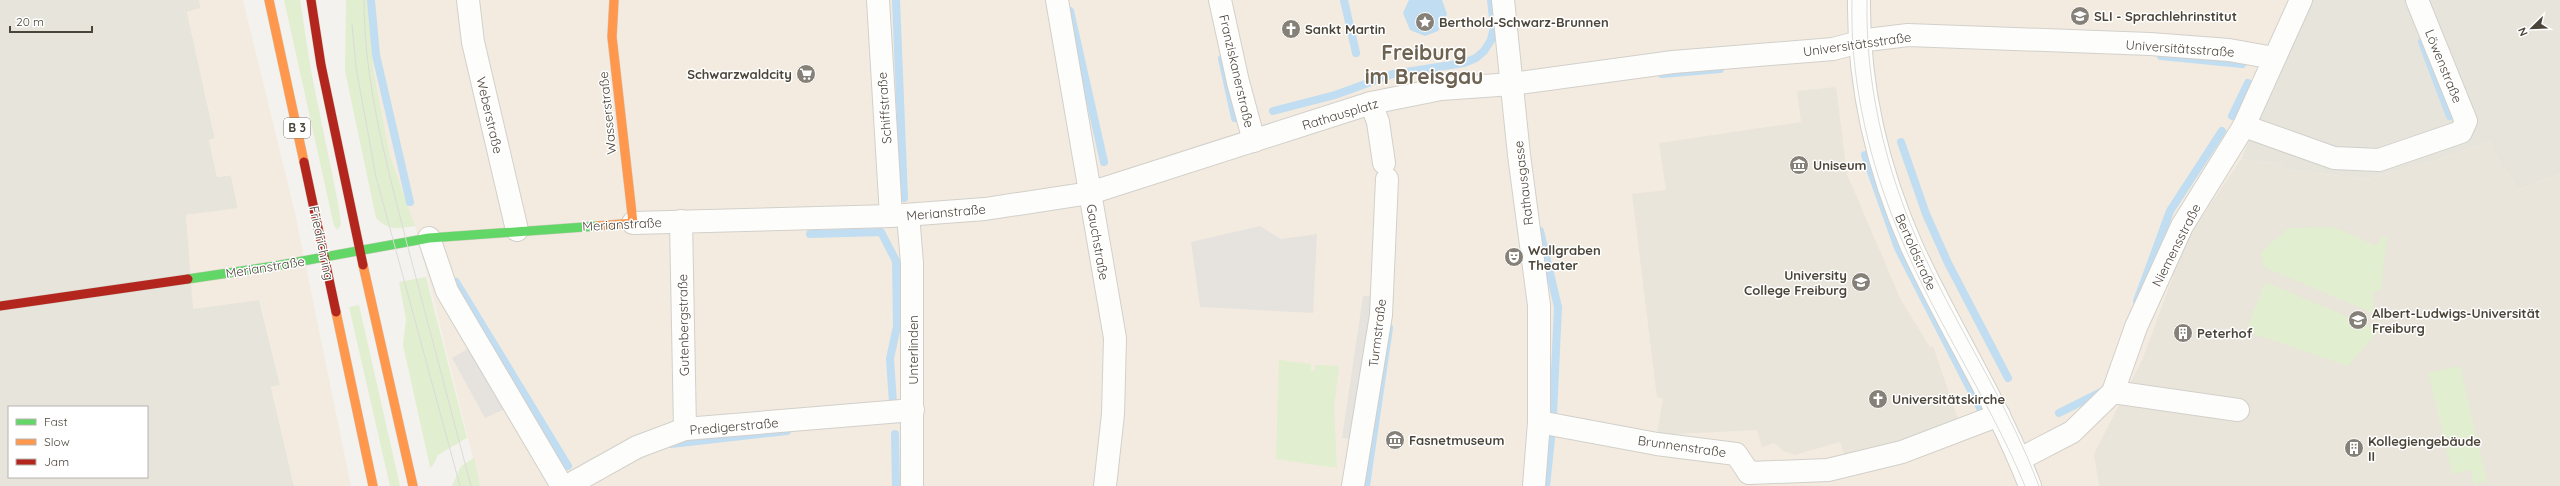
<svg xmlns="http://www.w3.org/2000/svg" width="2560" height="486" viewBox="0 0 2560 486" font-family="Quicksand,sans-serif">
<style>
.residential{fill:#e7e4dc;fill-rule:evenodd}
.commercial{fill:#f3ebdf}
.education{fill:#eae5da}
.green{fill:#e1eecf}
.parking{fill:#e6e3df}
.water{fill:#c0ddf1}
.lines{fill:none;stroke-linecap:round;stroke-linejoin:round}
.stream{stroke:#c0ddf1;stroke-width:8}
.street-casing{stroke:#d2d0cb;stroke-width:24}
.fast-casing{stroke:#d3cfc5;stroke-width:10}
.slow-casing{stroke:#d3cfc5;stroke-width:10}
.jam-casing{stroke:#d3cfc5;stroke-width:10}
.street{stroke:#fdfdfc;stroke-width:22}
.fast{stroke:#63d668;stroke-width:9}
.slow{stroke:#ff974d;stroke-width:9}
.jam{stroke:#b3261e;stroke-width:9}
.tram{stroke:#dbdbda;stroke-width:1}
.labels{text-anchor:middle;stroke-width:3;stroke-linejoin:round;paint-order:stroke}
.shield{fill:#fff;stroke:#817c74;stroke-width:1}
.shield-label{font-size:12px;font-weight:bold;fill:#4b4439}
.poi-label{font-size:13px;font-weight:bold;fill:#4b4439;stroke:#fff;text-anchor:start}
.street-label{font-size:13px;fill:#4b4439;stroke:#fff}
.town-label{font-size:21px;font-weight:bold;fill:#6e6250;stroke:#fff}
</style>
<rect width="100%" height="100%" fill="#f4f2ee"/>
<!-- residential -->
<g class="residential">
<path d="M 0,0 L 199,0 L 201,8 L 187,12 L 215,139 L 209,140 L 217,177 L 231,175 L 238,209 L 186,215 L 190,254 L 212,306 L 259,299 L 280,385 L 271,387 L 294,486 L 0,486 ZM 9,407 L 147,407 L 147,477 L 9,477 Z"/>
<polygon points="2309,0 2560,0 2560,174 2517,190 2507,171 2502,169 2490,142 2437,160 2365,179 2283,169 2283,165 2241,159"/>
</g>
<!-- commercial -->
<g class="commercial">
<polygon points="199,0 243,0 295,213 351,486 294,486 271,387 280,385 260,300 193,309 186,215 238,208 231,175 217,177 209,140 215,138 187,12 201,8"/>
<polygon points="370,0 2309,0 2241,159 2181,247 2172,279 2142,360 2127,392 2098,481 2099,486 480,486 415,226 390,156 373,68"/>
</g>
<!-- education -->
<g class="education">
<polygon points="1836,87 1847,174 1901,300 1930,347 1933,346 1959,422 1845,457 1840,442 1795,455 1783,451 1774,443 1762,447 1757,430 1657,435 1663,398 1657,398 1632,194 1666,190 1659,143 1801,122 1797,91"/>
<polygon points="2490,142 2502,169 2507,171 2517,190 2560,174 2560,486 2099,486 2094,454 2142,360 2172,279 2181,247 2241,159 2283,165 2284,169 2365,179 2437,160"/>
</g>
<!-- green -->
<g class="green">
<polygon points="284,0 300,0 311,71 338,203 341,224 338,230 334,226"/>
<path d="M 346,0 L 370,0 L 373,68 L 390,156 L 415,226 C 396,229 390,231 376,218 L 345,71 Z"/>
<polygon points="2334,227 2376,246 2382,236 2387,238 2381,289 2373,292 2373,313 2264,267 2260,253 2289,228"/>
<polygon points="426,277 467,438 438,455 432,467 430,467 403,345 406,319 399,282"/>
<polygon points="2265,282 2379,330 2348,366 2246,331"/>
<polygon points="359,305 400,486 390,486 349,307"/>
<polygon points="1279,360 1311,364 1311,371 1315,370 1315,365 1339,366 1334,407 1337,468 1276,459"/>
<polygon points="2460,366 2487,481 2474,484 2471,470 2452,474 2428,373"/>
<polygon points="474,458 480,486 452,486 461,466"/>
</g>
<!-- parking -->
<g class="parking">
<polygon points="1260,226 1281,239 1317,234 1313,313 1200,307 1191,242"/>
<polygon points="1363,296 1382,296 1361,439 1342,438"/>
<polygon points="474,345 507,408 485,418 452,358"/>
</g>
<!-- water -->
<polygon class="water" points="1409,0 1442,0 1447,14 1438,31 1425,36 1410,30 1403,13"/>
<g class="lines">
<!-- stream -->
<g class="stream">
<polyline points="371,0 376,55 410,202"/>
<polyline points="896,0 904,198"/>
<polyline points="1344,0 1356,53"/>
<polyline points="1070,11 1104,162"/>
<polyline points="2422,42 2450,116"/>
<polyline points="2161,56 2242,64"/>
<polyline points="1222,59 1235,118"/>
<polyline points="1662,74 1720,69"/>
<polyline points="1273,111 1335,95 1393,74 1464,63 1476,58 1484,51 1491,40 1494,27 1491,0"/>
<polyline points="2232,116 2248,83"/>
<polyline points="1901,142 1926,214 1948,263 2008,378"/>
<polyline points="1865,155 1898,248 1980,408"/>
<polyline points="1540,231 1558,307 1553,414"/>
<polyline points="810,234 881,232 896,261 897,326 890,359 893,403"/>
<polyline points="456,282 568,466"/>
<polyline points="2137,301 2170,211 2222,131"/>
<polyline points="2059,413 2103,391"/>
<polyline points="895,434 896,486"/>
<polyline points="671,444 787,431"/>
<polyline points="1366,486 1389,328"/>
<polyline points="1546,486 1551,439"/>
</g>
<defs>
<g id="street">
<polyline points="468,0 473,42 517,230"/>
<polyline points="878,0 891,216"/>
<polyline points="1057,0 1115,338 1113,414 1105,486"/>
<polyline points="1220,0 1238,82 1254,141"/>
<polyline points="1503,0 1519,155 1539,305 1539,422 1534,486"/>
<path d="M 1859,0 C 1858,85 1878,170 1912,247 C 1949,328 1998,403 2030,486"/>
<polyline points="1371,103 1378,122 1384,163"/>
<polyline points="2244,126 2334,158 2379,160 2461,132 2466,121 2417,0"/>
<polyline points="908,215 912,263 912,486"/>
<polyline points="681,221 685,429"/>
<polyline points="633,223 891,216 985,209 1090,193 1371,103 1441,89 1512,84 1673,62 1833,49 1867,40 1908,35 2150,44 2229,50 2274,58"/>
<polyline points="429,238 447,291 562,486"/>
<polyline points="2113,392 2238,410"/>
<polyline points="1539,422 1657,444 1736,454 1749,473"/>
<polyline points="2020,459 2072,432 2113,392 2136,327 2182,226 2244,126 2301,0"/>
<polyline points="1749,473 1828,470 1902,452 1999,415"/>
<polyline points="567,486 637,447 685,429 913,410"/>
<polyline points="1353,486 1381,315 1387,179"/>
</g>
<polyline id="fast" points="188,279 275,266 429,238 598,226"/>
<g id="slow">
<polyline points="269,0 304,162"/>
<polyline points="598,226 633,223 612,37 614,0"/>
<polyline points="363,265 413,486"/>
<polyline points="336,312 373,486"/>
</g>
<g id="jam">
<polyline points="311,0 321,65 363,265"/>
<polyline points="304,162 336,312"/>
<polyline points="0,306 188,279"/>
</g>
</defs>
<!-- street casing -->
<use href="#street" class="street-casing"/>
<!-- fast casing -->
<use href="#fast" class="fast-casing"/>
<!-- slow casing -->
<use href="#slow" class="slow-casing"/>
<!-- jam casing -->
<use href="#jam" class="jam-casing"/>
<!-- street -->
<use href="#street" class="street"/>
<!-- fast -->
<use href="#fast" class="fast"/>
<!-- slow -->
<use href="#slow" class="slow"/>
<!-- jam -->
<use href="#jam" class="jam"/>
<!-- tram -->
<g class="tram">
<path d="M 364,0 C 364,82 386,162 406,240 C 428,322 449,404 471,486"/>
<path d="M 1852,0 C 1850,74 1866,149 1893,218 C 1928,311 1987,394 2025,486"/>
<path d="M 1867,0 C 1865,94 1890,187 1932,272 C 1967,343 2011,411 2039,486"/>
<polyline points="352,24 356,67 376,177 460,486"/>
</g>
</g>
<!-- icons -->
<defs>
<symbol id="university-disc" viewBox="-11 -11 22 22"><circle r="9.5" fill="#868178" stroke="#fff"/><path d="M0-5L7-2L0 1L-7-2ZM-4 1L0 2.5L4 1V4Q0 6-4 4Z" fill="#fff"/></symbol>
<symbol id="sight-disc" viewBox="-11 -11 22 22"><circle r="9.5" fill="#868178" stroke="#fff"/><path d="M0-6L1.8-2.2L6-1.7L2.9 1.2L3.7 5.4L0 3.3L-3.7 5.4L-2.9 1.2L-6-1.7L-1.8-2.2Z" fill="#fff"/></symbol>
<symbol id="church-disc" viewBox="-11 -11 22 22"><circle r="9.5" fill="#868178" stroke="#fff"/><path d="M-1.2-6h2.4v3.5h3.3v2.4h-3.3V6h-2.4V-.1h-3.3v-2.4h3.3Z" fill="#fff"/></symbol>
<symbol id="supermarket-disc" viewBox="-11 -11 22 22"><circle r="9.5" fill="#868178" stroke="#fff"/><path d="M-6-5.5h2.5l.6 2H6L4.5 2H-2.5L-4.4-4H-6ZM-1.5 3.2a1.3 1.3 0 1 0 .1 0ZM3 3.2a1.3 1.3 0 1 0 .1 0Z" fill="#fff"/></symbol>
<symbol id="museum-disc" viewBox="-11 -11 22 22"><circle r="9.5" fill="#868178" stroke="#fff"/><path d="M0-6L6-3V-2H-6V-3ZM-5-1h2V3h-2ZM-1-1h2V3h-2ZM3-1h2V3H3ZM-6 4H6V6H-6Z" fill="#fff"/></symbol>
<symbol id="theatre-disc" viewBox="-11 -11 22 22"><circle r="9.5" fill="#868178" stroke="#fff"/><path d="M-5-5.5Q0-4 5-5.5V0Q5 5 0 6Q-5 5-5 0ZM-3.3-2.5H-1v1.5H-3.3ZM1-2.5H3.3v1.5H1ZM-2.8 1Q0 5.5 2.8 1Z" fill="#fff"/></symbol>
<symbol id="building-disc" viewBox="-11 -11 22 22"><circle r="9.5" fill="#868178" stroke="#fff"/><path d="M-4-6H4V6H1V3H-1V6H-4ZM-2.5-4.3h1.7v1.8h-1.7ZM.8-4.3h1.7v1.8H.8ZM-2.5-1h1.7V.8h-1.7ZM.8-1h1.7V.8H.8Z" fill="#fff"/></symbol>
</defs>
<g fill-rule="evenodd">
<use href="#university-disc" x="2069" y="5" width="22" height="22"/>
<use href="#sight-disc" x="1414" y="11" width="22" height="22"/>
<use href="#church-disc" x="1280" y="18" width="22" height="22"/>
<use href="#supermarket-disc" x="795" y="63" width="22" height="22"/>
<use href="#museum-disc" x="1788" y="154" width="22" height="22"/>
<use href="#theatre-disc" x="1503" y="246" width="22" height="22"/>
<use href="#university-disc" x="1850" y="271" width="22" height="22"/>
<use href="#university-disc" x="2347" y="309" width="22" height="22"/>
<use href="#building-disc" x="2172" y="322" width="22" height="22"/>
<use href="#church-disc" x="1867" y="388" width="22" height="22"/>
<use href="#museum-disc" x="1384" y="429" width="22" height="22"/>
<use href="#building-disc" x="2343" y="437" width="22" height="22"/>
</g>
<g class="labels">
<!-- shield labels -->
<rect class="shield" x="284" y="118" width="26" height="20" rx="3"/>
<g class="shield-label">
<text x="297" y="132">B 3</text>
</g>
<!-- poi labels -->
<g class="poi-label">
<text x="2094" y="21">SLI - Sprachlehrinstitut</text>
<text x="1439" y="27">Berthold-Schwarz-Brunnen</text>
<text x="1305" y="34">Sankt Martin</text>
<text x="792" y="79" text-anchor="end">Schwarzwaldcity</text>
<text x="1813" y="170">Uniseum</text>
<text x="1528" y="255">Wallgraben<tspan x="1528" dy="15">Theater</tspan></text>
<text x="1847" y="280" text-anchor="end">University<tspan x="1847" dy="15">College Freiburg</tspan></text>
<text x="2372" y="318">Albert-Ludwigs-Universität<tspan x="2372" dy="15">Freiburg</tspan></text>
<text x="2197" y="338">Peterhof</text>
<text x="1892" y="404">Universitätskirche</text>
<text x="1409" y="445">Fasnetmuseum</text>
<text x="2368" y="446">Kollegiengebäude<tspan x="2368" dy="15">II</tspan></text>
</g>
<!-- street labels -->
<g class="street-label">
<text transform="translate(1857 44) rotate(-8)" y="5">Universitätsstraße</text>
<text transform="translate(2180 48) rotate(4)" y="5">Universitätsstraße</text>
<text transform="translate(2444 66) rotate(68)" y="5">Löwenstraße</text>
<text transform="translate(1237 71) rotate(77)" y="5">Franziskanerstraße</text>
<text transform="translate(884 108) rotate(-94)" y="5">Schiffstraße</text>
<text transform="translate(607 113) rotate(-96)" y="5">Wasserstraße</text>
<text transform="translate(1340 114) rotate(-17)" y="5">Rathausplatz</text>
<text transform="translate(490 115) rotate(77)" y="5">Weberstraße</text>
<text transform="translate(1523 183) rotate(-97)" y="5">Rathausgasse</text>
<text transform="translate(946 212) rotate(-5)" y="5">Merianstraße</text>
<text transform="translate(622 224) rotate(-3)" y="5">Merianstraße</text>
<text transform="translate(1098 242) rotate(80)" y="5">Gauchstraße</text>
<text transform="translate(322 243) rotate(78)" y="5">Friedrichring</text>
<text transform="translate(2176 245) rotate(-63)" y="5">Niemensstraße</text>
<text transform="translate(1916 252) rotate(66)" y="5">Bertoldstraße</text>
<text transform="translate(265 267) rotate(-9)" y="5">Merianstraße</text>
<text transform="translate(683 325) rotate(-91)" y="5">Gutenbergstraße</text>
<text transform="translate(1377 333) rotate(-83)" y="5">Turmstraße</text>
<text transform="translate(913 350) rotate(-90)" y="5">Unterlinden</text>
<text transform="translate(734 426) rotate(-5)" y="5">Predigerstraße</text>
<text transform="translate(1682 446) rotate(8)" y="5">Brunnenstraße</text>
</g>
<!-- town labels -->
<g class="town-label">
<text x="1424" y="60">Freiburg<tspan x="1424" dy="24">im Breisgau</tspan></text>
</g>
</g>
<!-- legend -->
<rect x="8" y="406" width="140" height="72" fill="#ffffff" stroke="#b7b4b0"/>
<rect x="16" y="419" width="20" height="6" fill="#63d668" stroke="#b7b4b0"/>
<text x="44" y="426" font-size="12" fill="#4b4439">Fast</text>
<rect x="16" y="439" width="20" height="6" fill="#ff974d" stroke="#b7b4b0"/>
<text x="44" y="446" font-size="12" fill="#4b4439">Slow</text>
<rect x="16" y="459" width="20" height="6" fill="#b3261e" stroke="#b7b4b0"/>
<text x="44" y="466" font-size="12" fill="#4b4439">Jam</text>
<!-- north arrow -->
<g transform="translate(2532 28) rotate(247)" stroke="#ffffff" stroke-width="3" paint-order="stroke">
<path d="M0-3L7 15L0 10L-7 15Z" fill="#4b4439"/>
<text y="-6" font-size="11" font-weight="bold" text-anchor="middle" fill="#4b4439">N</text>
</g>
<!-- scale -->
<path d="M10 26v6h82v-6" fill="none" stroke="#4b4439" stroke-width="2"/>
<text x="16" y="26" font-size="12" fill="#4b4439" stroke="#ffffff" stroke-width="3" paint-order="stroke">20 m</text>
</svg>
